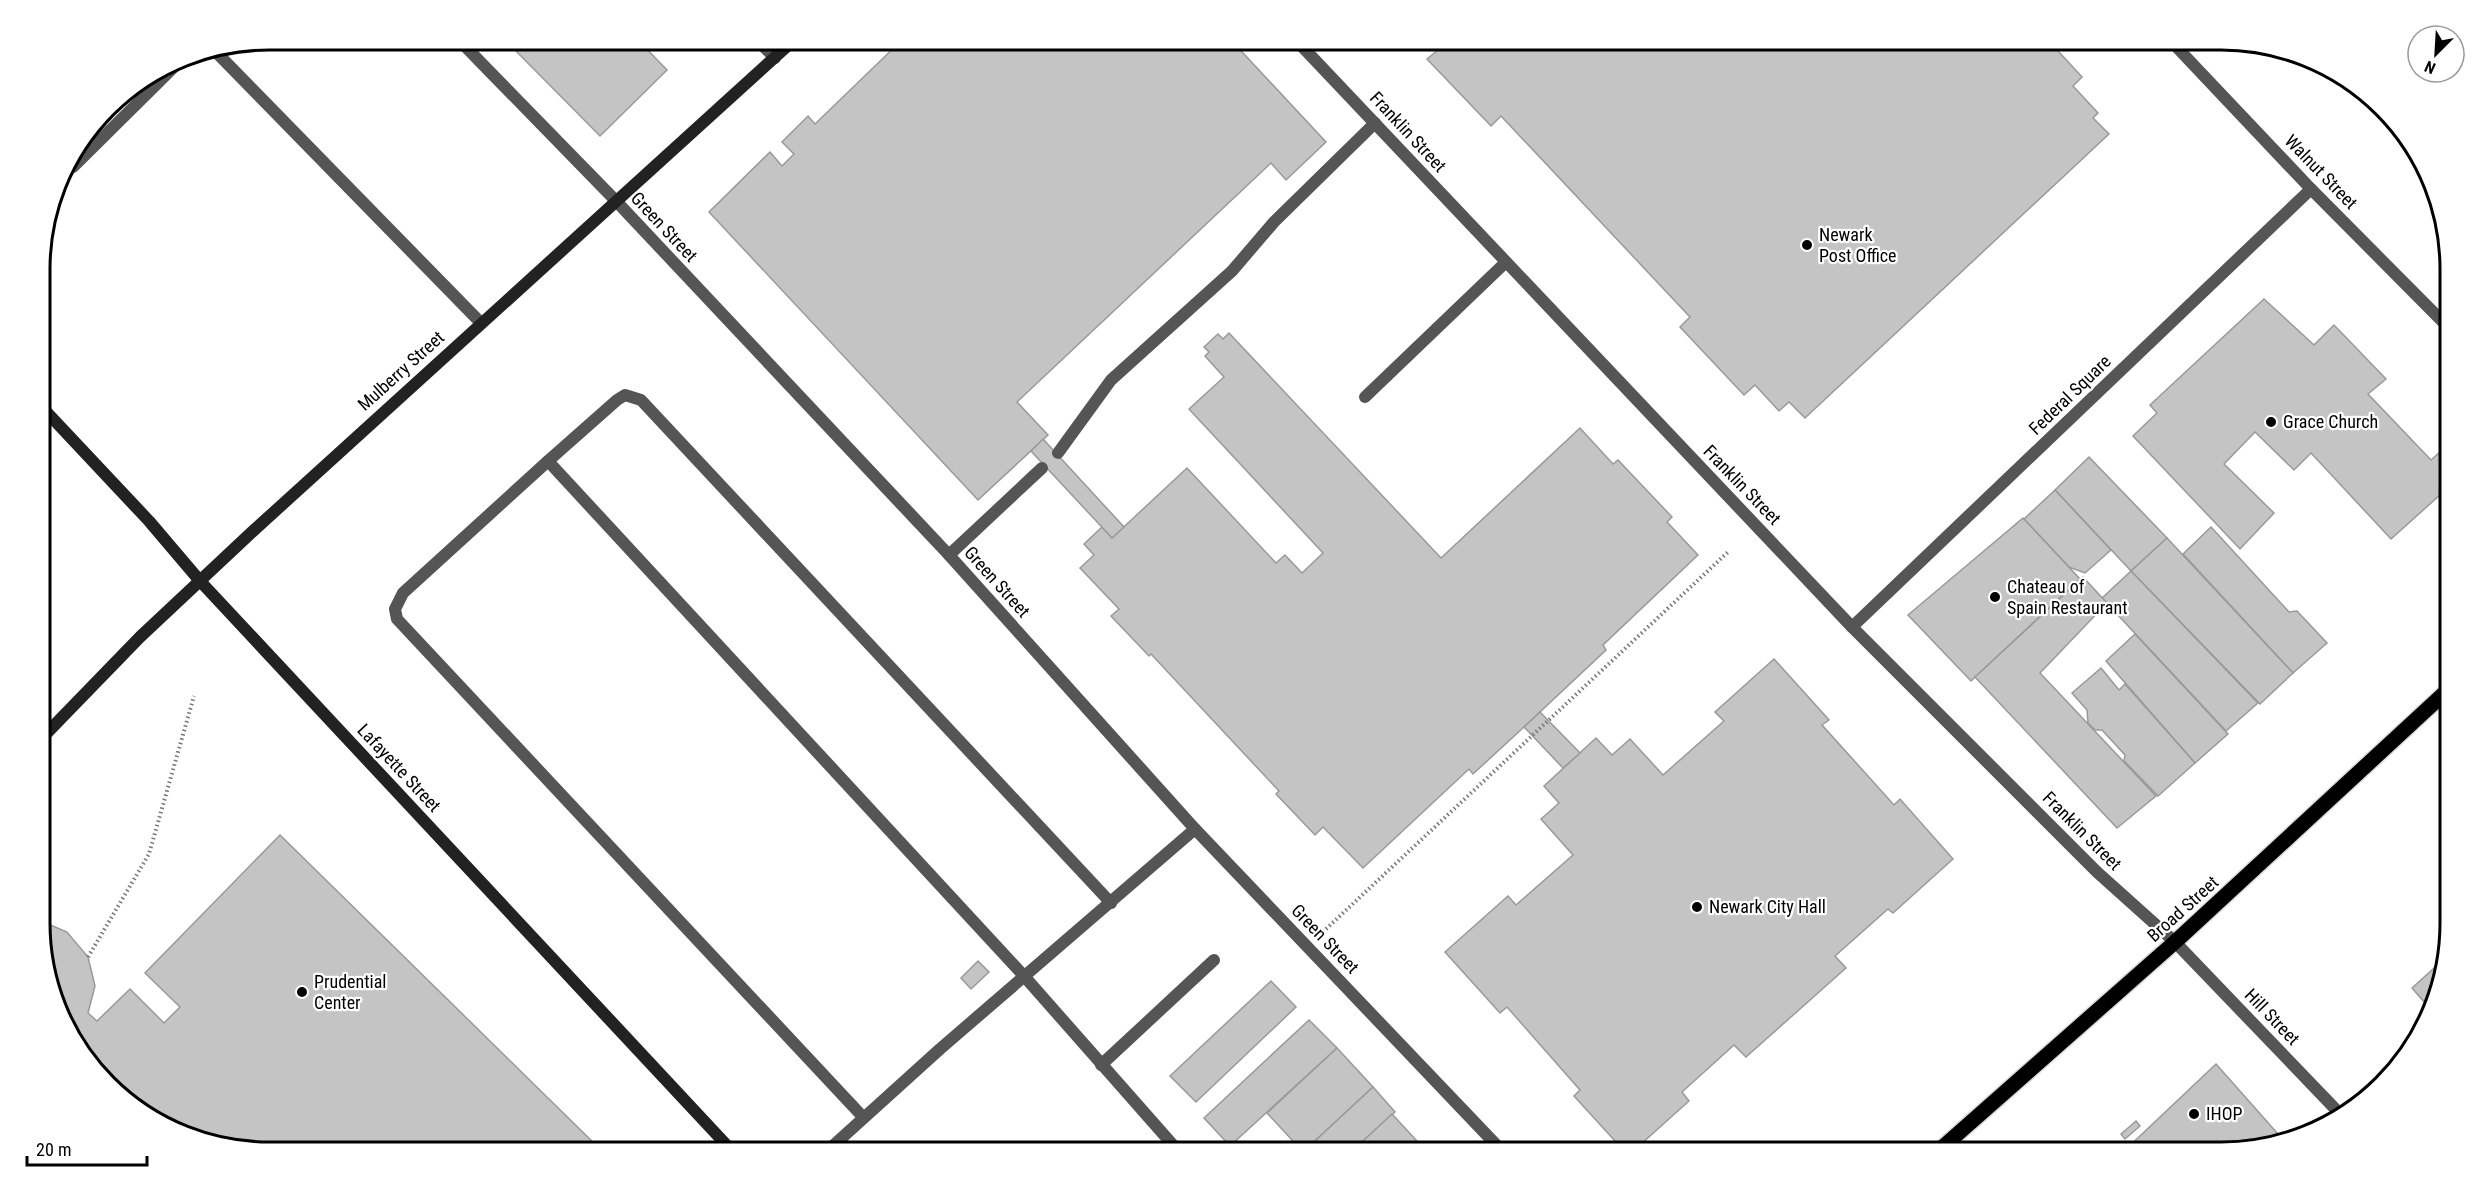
<svg xmlns="http://www.w3.org/2000/svg" width="2490" height="1192" viewBox="0 0 2490 1192" font-family="'Roboto Condensed',sans-serif">
<style>
.building{fill:#c4c4c4;stroke:#999;stroke-width:1.5}
.lines{fill:none;stroke-linecap:round;stroke-linejoin:round}
.primary-casing{stroke:#dbdbdb;stroke-width:18}
.path{stroke:#777;stroke-width:4;stroke-dasharray:1.5 3;stroke-linecap:butt}
.lane{stroke:#555;stroke-width:12}
.street{stroke:#555;stroke-width:12}
.secondary{stroke:#222;stroke-width:12}
.primary{stroke:#000;stroke-width:15}
.poi-dot{fill:#000;stroke:#fff;stroke-width:2}
.labels{text-anchor:middle;stroke-width:4.5;stroke-linejoin:round;paint-order:stroke}
.street-label{font-size:18px;fill:#000;stroke:#fff}
.poi-label{font-size:18px;fill:#000;stroke:#fff;text-anchor:start}
.rim{fill:none;stroke:#000;stroke-width:3}
</style>
<rect width="100%" height="100%" fill="#fff"/>
<!-- building -->
<g class="building">
<polygon points="504,39 637,39 667,70 600,136"/>
<polygon points="903,39 1230,39 1326,142 1286,180 1271,163 1017,402 1048,435 978,500 709,212 770,152 782,166 794,154 782,142 808,116 815,124"/>
<polygon points="1428,39 2047,39 2082,77 2073,86 2098,113 2093,118 2109,134 1805,418 1789,402 1779,411 1755,385 1744,395 1680,327 1690,317 1501,116 1491,126 1427,59 1438,50"/>
<polygon points="2333,70 2362,87 2404,129 2424,164"/>
<polygon points="2264,299 2314,345 2334,325 2386,379 2368,394 2431,460 2450,443 2450,486 2391,539 2311,453 2294,470 2255,432 2224,464 2274,513 2240,549 2133,436 2157,413 2150,405"/>
<polygon points="1229,333 1441,558 1580,428 1613,464 1618,460 1672,517 1667,522 1698,555 1603,645 1606,650 1524,727 1473,774 1469,769 1363,868 1323,827 1315,835 1276,794 1279,791 1151,654 1149,656 1111,616 1119,609 1080,568 1094,555 1084,544 1102,527 1112,538 1187,468 1276,563 1285,555 1302,573 1323,553 1189,409 1224,377 1205,356 1209,352 1204,347 1218,334 1223,339"/>
<polygon points="1043,439 1124,527 1112,538 1031,451"/>
<polygon points="2089,457 2167,538 2131,571 2055,490"/>
<polygon points="2055,490 2111,550 2085,573 2069,567 2024,519"/>
<polygon points="2023,518 2080,579 1971,681 1908,615"/>
<polygon points="2211,527 2289,612 2297,611 2327,643 2293,673 2183,554"/>
<polygon points="2167,538 2293,673 2260,704 2131,571"/>
<polygon points="2131,571 2258,703 2226,731 2102,598"/>
<polygon points="2083,577 2107,603 2040,673 2156,796 2117,828 1975,677"/>
<polygon points="2135,634 2228,734 2195,763 2106,661"/>
<polygon points="1774,659 1829,720 1822,725 1894,805 1900,799 1953,859 1893,913 1888,909 1835,956 1846,968 1746,1057 1734,1045 1682,1092 1689,1101 1631,1153 1626,1153 1574,1096 1580,1090 1507,1007 1500,1013 1445,952 1508,896 1516,905 1573,855 1541,819 1559,803 1544,786 1596,738 1612,755 1630,739 1663,775 1724,721 1715,712"/>
<polygon points="2101,668 2119,690 2125,684 2195,763 2158,796 2124,761 2125,755 2102,730 2095,730 2088,723 2087,710 2072,693"/>
<polygon points="1540,712 1580,753 1563,768 1524,727"/>
<polygon points="280,835 604,1153 268,1153 180,1135 128,1105 86,1063 56,1011 41,954 41,921 67,932 88,957 95,986 88,1013 97,1021 130,989 164,1023 180,1007 145,973"/>
<polygon points="2444,959 2433,1012 2412,988"/>
<polygon points="978,961 989,972 971,989 961,978"/>
<polygon points="1271,981 1296,1007 1196,1102 1170,1076"/>
<polygon points="1309,1020 1337,1048 1230,1146 1204,1118"/>
<polygon points="1337,1048 1373,1087 1303,1152 1267,1113"/>
<polygon points="2216,1064 2286,1143 2237,1153 2122,1153"/>
<polygon points="1373,1087 1395,1112 1350,1153 1302,1153"/>
<polygon points="1392,1114 1428,1153 1350,1153"/>
<polygon points="2136,1121 2140,1126 2125,1139 2121,1134"/>
</g>
<g class="lines">
<defs>
<polyline id="primary" points="1936,1153 2175,942 2450,688"/>
</defs>
<!-- primary casing -->
<use href="#primary" class="primary-casing"/>
<!-- path -->
<g class="path">
<polyline points="1326,929 1728,552"/>
<polyline points="88,957 149,854 194,696"/>
</g>
<!-- lane -->
<g class="lane">
<polyline points="756,39 775,58"/>
<polyline points="214,50 481,323"/>
<polyline points="67,161 73,167 186,55"/>
<polyline points="1365,397 1506,262"/>
<polyline points="1058,453 1111,380 1232,271 1274,222 1375,123"/>
<polyline points="548,461 617,400 625,395 641,400 1111,903"/>
<polyline points="949,555 1042,468"/>
<polyline points="1101,1065 1214,960"/>
<polyline points="863,1117 397,619 395,609 403,593 548,461 1024,976 1180,1153"/>
<polyline points="825,1153 940,1049 1195,829"/>
</g>
<!-- street -->
<g class="street">
<polyline points="458,39 617,202 949,555 1195,829 1504,1153"/>
<polyline points="1295,39 1852,627 2097,872 2175,942 2343,1117"/>
<polyline points="2169,39 2311,189 2449,328"/>
<polyline points="1852,627 2311,189"/>
</g>
<!-- secondary -->
<g class="secondary">
<polyline points="40,405 149,521 200,581 734,1153"/>
<polyline points="41,739 140,637 252,532 795,39"/>
</g>
<!-- primary -->
<use href="#primary" class="primary"/>
</g>
<!-- markers -->
<g class="poi-dot">
<circle cx="1807" cy="245" r="6"/>
<circle cx="2271" cy="422" r="6"/>
<circle cx="1995" cy="597" r="6"/>
<circle cx="1697" cy="907" r="6"/>
<circle cx="302" cy="992" r="6"/>
<circle cx="2194" cy="1114" r="6"/>
</g>
<g class="labels">
<!-- street labels -->
<g class="street-label">
<text transform="translate(1408 132) rotate(47)" y="6">Franklin Street</text>
<text transform="translate(2321 172) rotate(46)" y="6">Walnut Street</text>
<text transform="translate(664 227) rotate(47)" y="6">Green Street</text>
<text transform="translate(401 371) rotate(-42)" y="6">Mulberry Street</text>
<text transform="translate(2070 395) rotate(-44)" y="6">Federal Square</text>
<text transform="translate(1742 485) rotate(46)" y="6">Franklin Street</text>
<text transform="translate(997 582) rotate(48)" y="6">Green Street</text>
<text transform="translate(399 768) rotate(47)" y="6">Lafayette Street</text>
<text transform="translate(2082 831) rotate(45)" y="6">Franklin Street</text>
<text transform="translate(2183 909) rotate(-42)" y="6">Broad Street</text>
<text transform="translate(1325 939) rotate(46)" y="6">Green Street</text>
<text transform="translate(2272 1017) rotate(46)" y="6">Hill Street</text>
</g>
<!-- poi labels -->
<g class="poi-label">
<text x="1819" y="241">Newark<tspan x="1819" dy="21">Post Office</tspan></text>
<text x="2283" y="428">Grace Church</text>
<text x="2007" y="593">Chateau of<tspan x="2007" dy="21">Spain Restaurant</tspan></text>
<text x="1709" y="913">Newark City Hall</text>
<text x="314" y="988">Prudential<tspan x="314" dy="21">Center</tspan></text>
<text x="2206" y="1120">IHOP</text>
</g>
</g>
<!-- crop -->
<path d="M0 0H2490V1192H0ZM269 50H2221A219 219 0 0 1 2440 269V923A219 219 0 0 1 2221 1142H269A219 219 0 0 1 50 923V269A219 219 0 0 1 269 50Z" fill="#fff" fill-rule="evenodd"/>
<path class="rim" d="M269 50H2221A219 219 0 0 1 2440 269V923A219 219 0 0 1 2221 1142H269A219 219 0 0 1 50 923V269A219 219 0 0 1 269 50Z"/>
<!-- north arrow -->
<g transform="translate(2436 54) rotate(204)"><circle r="28" fill="#ffffff" stroke="#999999" stroke-width="1.5"/>
<path d="M0-4.5L10 22L0 15L-10 22Z" fill="#000000"/>
<text y="-9" font-size="16" font-weight="bold" text-anchor="middle" fill="#000000">N</text>
</g>
<!-- scale -->
<path d="M27 1156v9h120v-9" fill="none" stroke="#000000" stroke-width="3"/>
<text x="36" y="1156" font-size="18" fill="#000000" stroke="#ffffff" stroke-width="4.5" paint-order="stroke">20 m</text>
</svg>
